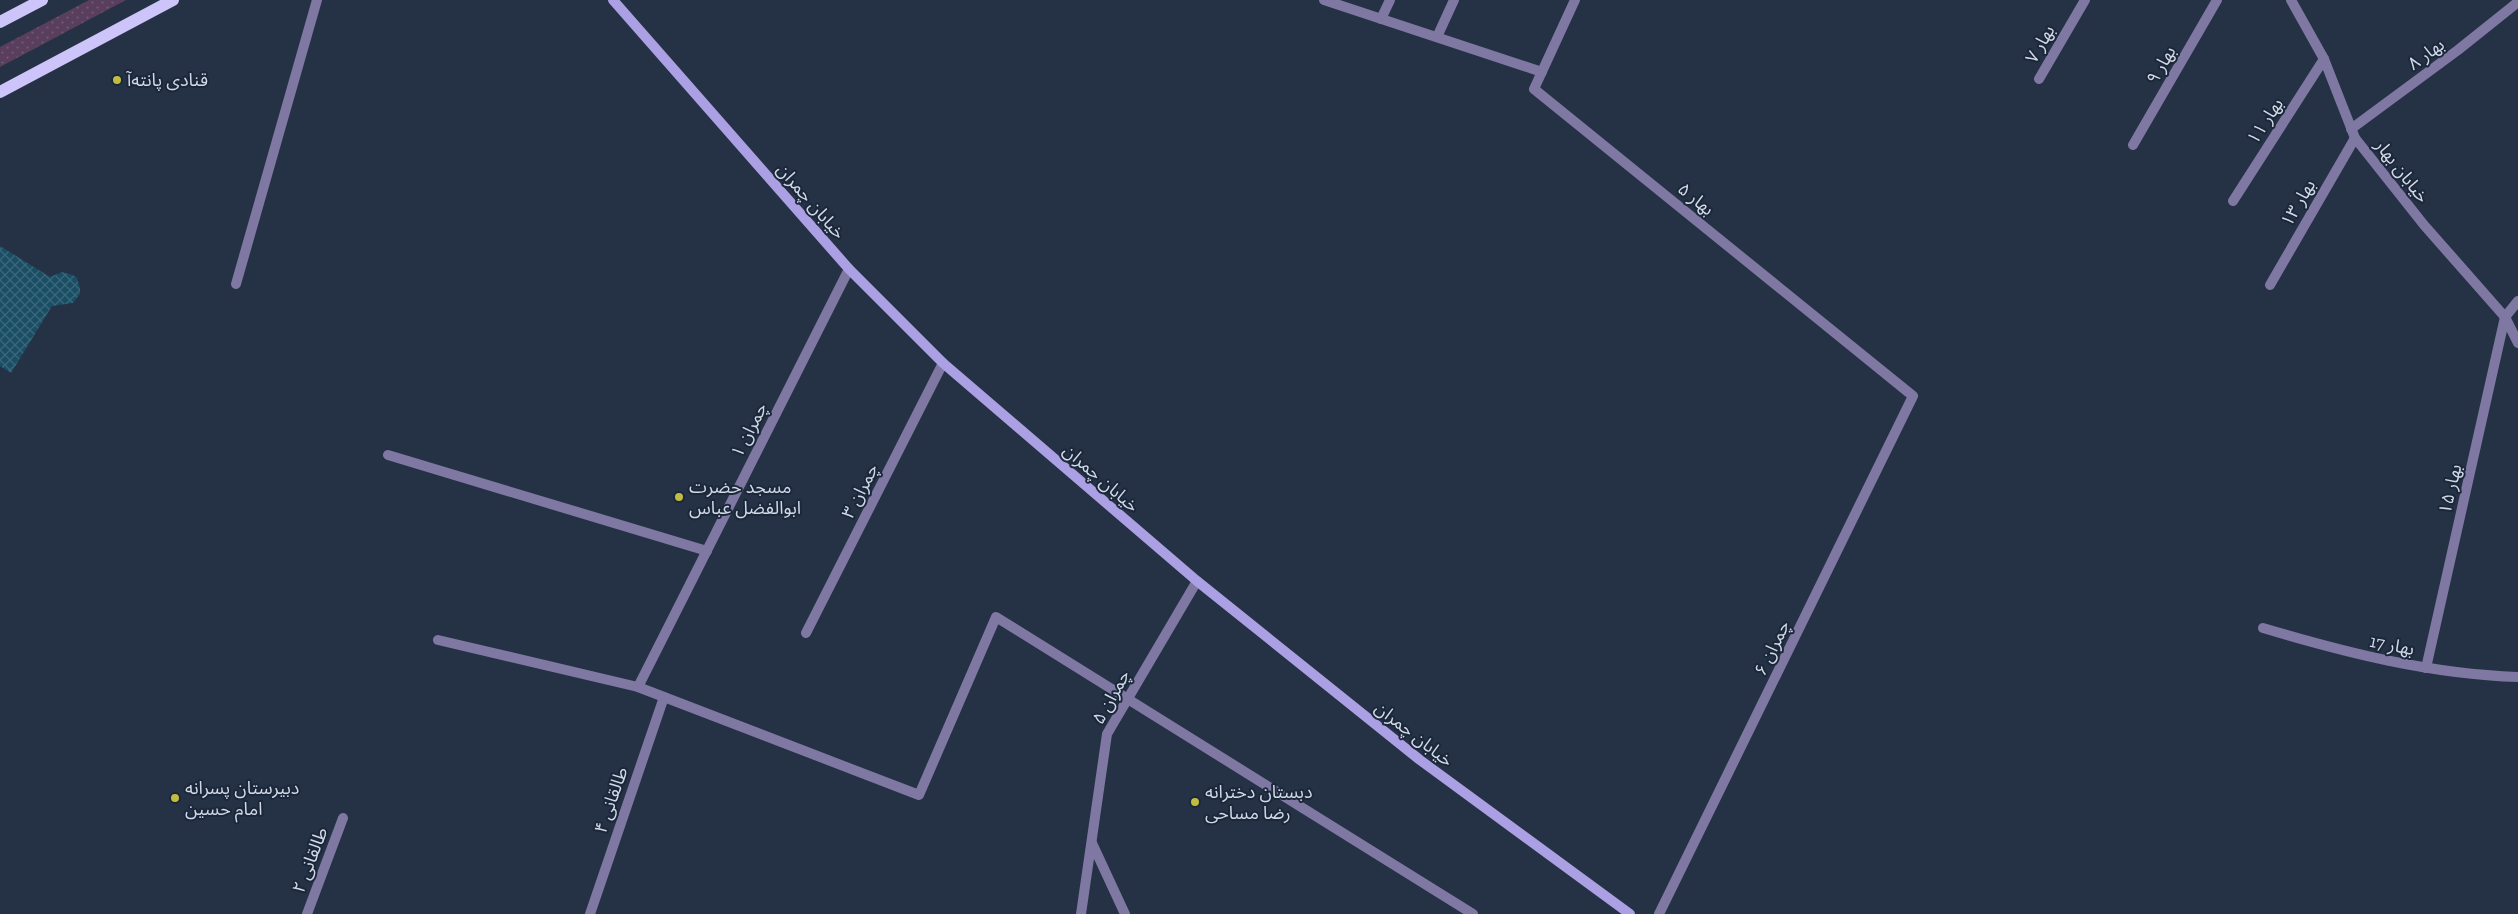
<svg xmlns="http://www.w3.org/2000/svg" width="2518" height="914" viewBox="0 0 2518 914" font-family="'Zilla Slab','Noto Sans Arabic',serif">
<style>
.grass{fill:url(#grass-dots)}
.building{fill:url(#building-cross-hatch)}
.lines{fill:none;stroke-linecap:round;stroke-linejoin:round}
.service{stroke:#7f78a2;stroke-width:10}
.minor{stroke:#7f78a2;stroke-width:10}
.tertiary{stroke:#7f78a2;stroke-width:10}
.secondary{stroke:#aba0e3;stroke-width:10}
.primary{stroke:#cdc5f9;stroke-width:12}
.poi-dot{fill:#c2bd3f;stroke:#1b273a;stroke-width:2}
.labels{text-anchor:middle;stroke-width:4;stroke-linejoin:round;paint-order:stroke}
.street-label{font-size:18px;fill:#d1d9e6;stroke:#1b273a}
.poi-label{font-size:18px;fill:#d1d9e6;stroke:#1b273a;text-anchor:start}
</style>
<defs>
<pattern id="grass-dots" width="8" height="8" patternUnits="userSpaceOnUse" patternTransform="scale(1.25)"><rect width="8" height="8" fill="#593e5d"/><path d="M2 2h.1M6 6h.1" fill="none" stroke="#705974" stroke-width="1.8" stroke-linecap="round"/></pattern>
<pattern id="building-cross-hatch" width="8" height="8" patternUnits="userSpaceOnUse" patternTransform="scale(1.25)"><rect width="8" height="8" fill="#1a4e64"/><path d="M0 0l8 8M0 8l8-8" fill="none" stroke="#3a677a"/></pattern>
</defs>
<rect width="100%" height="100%" fill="#253145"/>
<!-- grass -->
<polygon class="grass" points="89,0 126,0 0,67 0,47"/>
<!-- building -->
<polygon class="building" points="0,246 50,277 62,272 73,275 77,278 80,288 80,294 73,303 52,306 11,373 0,366"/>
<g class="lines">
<!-- service -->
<g class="service">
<polyline points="1324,0 1542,72"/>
<polyline points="1381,19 1390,0"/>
<polyline points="1437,37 1454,0"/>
<polyline points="2039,79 2085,0"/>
<polyline points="2133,145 2217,0"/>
<polyline points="2233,201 2324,59"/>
<polyline points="236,284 317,0"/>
<polyline points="2270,285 2355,138"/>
<polyline points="388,455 707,551"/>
<path d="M 2263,628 C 2347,653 2430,674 2518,677"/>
<polyline points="806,633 943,363"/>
<polyline points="438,640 638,687"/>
<polyline points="2426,668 2505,317"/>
</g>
<!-- minor -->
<g class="minor">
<polyline points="1575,0 1534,89 1913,396 1659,914"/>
<polyline points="2351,129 2458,50 2518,2"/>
<polyline points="849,269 638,687 919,795 996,617 1473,914"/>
<polyline points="2505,317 2518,301"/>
<polyline points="1092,843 1125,914"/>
<polyline points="307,914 343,818"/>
<polyline points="590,914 664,697"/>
<polyline points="1081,914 1107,734 1197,581"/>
</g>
<!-- tertiary -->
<polyline class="tertiary" points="2291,0 2324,59 2355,138 2424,225 2505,317 2518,343"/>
<!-- secondary -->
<polyline class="secondary" points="613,0 849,269 943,363 1197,581 1420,760 1630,914"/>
<!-- primary -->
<g class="primary">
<polyline points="0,22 42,0"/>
<polyline points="0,92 173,0"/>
</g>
</g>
<!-- markers -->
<g class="poi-dot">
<circle cx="117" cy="80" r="5"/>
<circle cx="679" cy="497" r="5"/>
<circle cx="175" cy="798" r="5"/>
<circle cx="1195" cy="802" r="5"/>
</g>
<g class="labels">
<!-- street labels -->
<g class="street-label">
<text transform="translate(2040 44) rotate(-60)" y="6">بهار ۷</text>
<text transform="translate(2426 54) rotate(-36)" y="6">بهار ۸</text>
<text transform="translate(2161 65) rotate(-60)" y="6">بهار ۹</text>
<text transform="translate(2265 121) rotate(-57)" y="6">بهار ۱۱</text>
<text transform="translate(2402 171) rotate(52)" y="6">خیابان بهار</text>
<text transform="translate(1696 199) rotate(39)" y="6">بهار ۵</text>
<text transform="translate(811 201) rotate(49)" y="6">خیابان چمران</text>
<text transform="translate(2298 203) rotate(-60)" y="6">بهار ۱۳</text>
<text transform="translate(749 430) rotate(-63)" y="6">چمران ۱</text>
<text transform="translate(1101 478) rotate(41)" y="6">خیابان چمران</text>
<text transform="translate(2450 489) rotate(-77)" y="6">بهار ۱۵</text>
<text transform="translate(860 491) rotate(-63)" y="6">چمران ۳</text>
<text transform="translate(2392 645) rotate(11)" y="6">بهار 17</text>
<text transform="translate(1772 648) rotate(-64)" y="6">چمران ۶</text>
<text transform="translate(1111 697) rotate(-61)" y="6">چمران ۵</text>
<text transform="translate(1414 734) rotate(38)" y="6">خیابان چمران</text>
<text transform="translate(611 800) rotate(-71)" y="6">طالقانی ۴</text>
<text transform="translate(310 860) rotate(-69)" y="6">طالقانی ۲</text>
</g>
<!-- poi labels -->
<g class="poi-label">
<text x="127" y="86">قنادی پانته‌آ</text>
<text x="689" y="493">مسجد حضرت<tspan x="689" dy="21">ابوالفضل عباس</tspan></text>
<text x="185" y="794">دبیرستان پسرانه<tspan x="185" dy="21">امام حسین</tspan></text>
<text x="1205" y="798">دبستان دخترانه<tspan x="1205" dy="21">رضا مساحی</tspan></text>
</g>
</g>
</svg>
